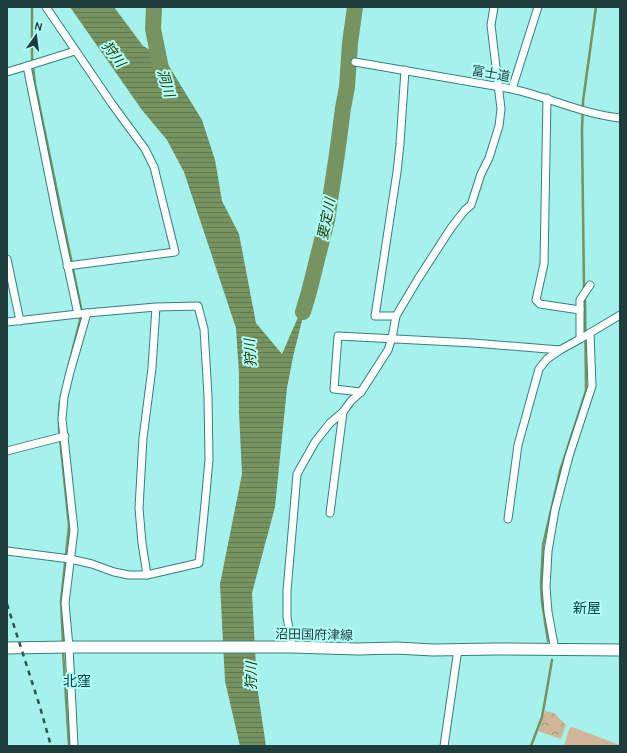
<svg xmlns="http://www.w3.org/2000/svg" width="627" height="753" viewBox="0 0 627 753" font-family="Cabin,'Noto Sans JP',sans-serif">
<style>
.green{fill:#d0b697}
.park{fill:url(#park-crowns)}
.water{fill:url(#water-rules)}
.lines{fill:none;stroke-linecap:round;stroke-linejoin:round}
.stream{stroke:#77935f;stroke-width:2.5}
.river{stroke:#77935f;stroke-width:16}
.minor-casing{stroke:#33807c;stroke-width:9}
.secondary-casing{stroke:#33807c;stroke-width:13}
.minor{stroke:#fff;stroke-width:7}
.secondary{stroke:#fff;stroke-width:11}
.rail{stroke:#2f5453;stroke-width:2.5;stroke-dasharray:5 5;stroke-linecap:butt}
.labels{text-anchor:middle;stroke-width:4;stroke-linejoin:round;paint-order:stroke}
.street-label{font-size:13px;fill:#1d3c3b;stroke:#b2fef9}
.water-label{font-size:14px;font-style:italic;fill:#223b00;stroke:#b2fef9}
.neighbourhood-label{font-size:14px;fill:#064745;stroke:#b2fef9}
</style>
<defs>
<pattern id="park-crowns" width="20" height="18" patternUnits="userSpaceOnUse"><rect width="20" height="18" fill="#d0b697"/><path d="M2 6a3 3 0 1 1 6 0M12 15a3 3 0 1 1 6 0" fill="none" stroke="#a8957c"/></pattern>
<pattern id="water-rules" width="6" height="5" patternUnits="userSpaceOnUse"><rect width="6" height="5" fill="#77935f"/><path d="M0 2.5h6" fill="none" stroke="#617950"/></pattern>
</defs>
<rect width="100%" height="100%" fill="#a5f1ec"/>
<!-- green -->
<polygon class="green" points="572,727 620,745 620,746 564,746 569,729"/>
<!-- park -->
<polygon class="park" points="545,711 554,713 566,725 561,739 538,731"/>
<!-- water -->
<polygon class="water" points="70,7 114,7 143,46 164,58 202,120 215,160 222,201 239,234 256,323 282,354 309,292 293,357 287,388 275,507 252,593 257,686 266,746 240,746 225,681 220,584 242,474 239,413 239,374 236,328 184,172 167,140 142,110"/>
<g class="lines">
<!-- stream -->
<g class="stream">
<polyline points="32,7 32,57 35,84 81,308 80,320 69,364"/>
<polyline points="584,289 582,131 583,101 596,7"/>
<polyline points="60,402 59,410 59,429 69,526 61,601 63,644"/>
<polyline points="548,641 542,602 541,584 543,545 560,471 586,391 585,296"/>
<polyline points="63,651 69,746"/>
<polyline points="531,746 542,717 546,695 552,660"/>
</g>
<!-- river -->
<g class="river">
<polyline points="154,7 153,29 161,68 164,76"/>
<polyline points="303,312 309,292 327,220 337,154 343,108 347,87 350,43 355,7"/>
</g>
<defs>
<g id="minor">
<polyline points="46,7 112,104 145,149 154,167 175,252 67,266"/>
<path d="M 355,62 L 512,89 C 548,97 583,114 620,118"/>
<polyline points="27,66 57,216 78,314"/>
<polyline points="7,72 27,66 75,51"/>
<polyline points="512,89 538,7"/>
<polyline points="547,98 544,264 536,300 540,304 580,310"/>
<polyline points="7,259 20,321"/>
<polyline points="396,316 375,316 397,172 400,144 405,70"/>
<polyline points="7,322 87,313 156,307 198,306 204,329 208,396 209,460 204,514 199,563 147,575 142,543 139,508 143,438 152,368 156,307"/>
<polyline points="580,339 580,300 590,285"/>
<polyline points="361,392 334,389 338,336 473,343 560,350"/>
<polyline points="7,451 65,436"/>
<polyline points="330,513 343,412"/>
<polyline points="508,519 518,445 539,369 547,359 560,350 580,339 620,315"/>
<polyline points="7,551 70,559 92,564 114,572 129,575 147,575"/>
<polyline points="292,647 287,617 287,591 297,474 315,442 330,423 343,412 351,401 361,392 388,350 392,338 396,316 418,279 451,228 465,210 471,205 481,174 489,158 499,126 501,109 491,25 494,7"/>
<polyline points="555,650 548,612 546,587 548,551 555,510 569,456 592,386 590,333"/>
<polyline points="74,746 69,647 65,603 74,530 62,419 64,397 70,372 87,313"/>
<polyline points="444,746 458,649"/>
</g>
<polyline id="secondary" points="7,648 69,647 292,647 358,649 396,648 433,650 495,649 620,650"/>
</defs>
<!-- minor casing -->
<use href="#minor" class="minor-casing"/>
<!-- secondary casing -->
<use href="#secondary" class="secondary-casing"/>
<!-- minor -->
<use href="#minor" class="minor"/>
<!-- secondary -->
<use href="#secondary" class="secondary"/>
<!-- rail -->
<polyline class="rail" points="7,604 40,707 51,746"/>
</g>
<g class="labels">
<!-- street labels -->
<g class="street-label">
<text transform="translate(491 73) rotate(10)" y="5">富士道</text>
<text transform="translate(314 634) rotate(1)" y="5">沼田国府津線</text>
</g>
<!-- water labels -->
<g class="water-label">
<text transform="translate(114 54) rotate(53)" y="5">狩川</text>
<text transform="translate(166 83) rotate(73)" y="5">洞川</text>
<text transform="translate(326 219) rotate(-79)" y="5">要定川</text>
<text transform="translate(250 353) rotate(-93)" y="5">狩川</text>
<text transform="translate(251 676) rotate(-89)" y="5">狩川</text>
</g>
<!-- neighbourhood labels -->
<g class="neighbourhood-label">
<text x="587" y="613">新屋</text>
<text x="77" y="686">北窪</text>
</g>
</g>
<!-- border -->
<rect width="627" height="753" fill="none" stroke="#1d3c3b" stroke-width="16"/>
<!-- north arrow -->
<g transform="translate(36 36) rotate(14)" stroke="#b2fef9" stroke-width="3" paint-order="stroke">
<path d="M0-3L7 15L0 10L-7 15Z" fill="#1d3c3b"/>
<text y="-6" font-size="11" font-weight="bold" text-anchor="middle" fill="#1d3c3b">N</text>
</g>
</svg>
